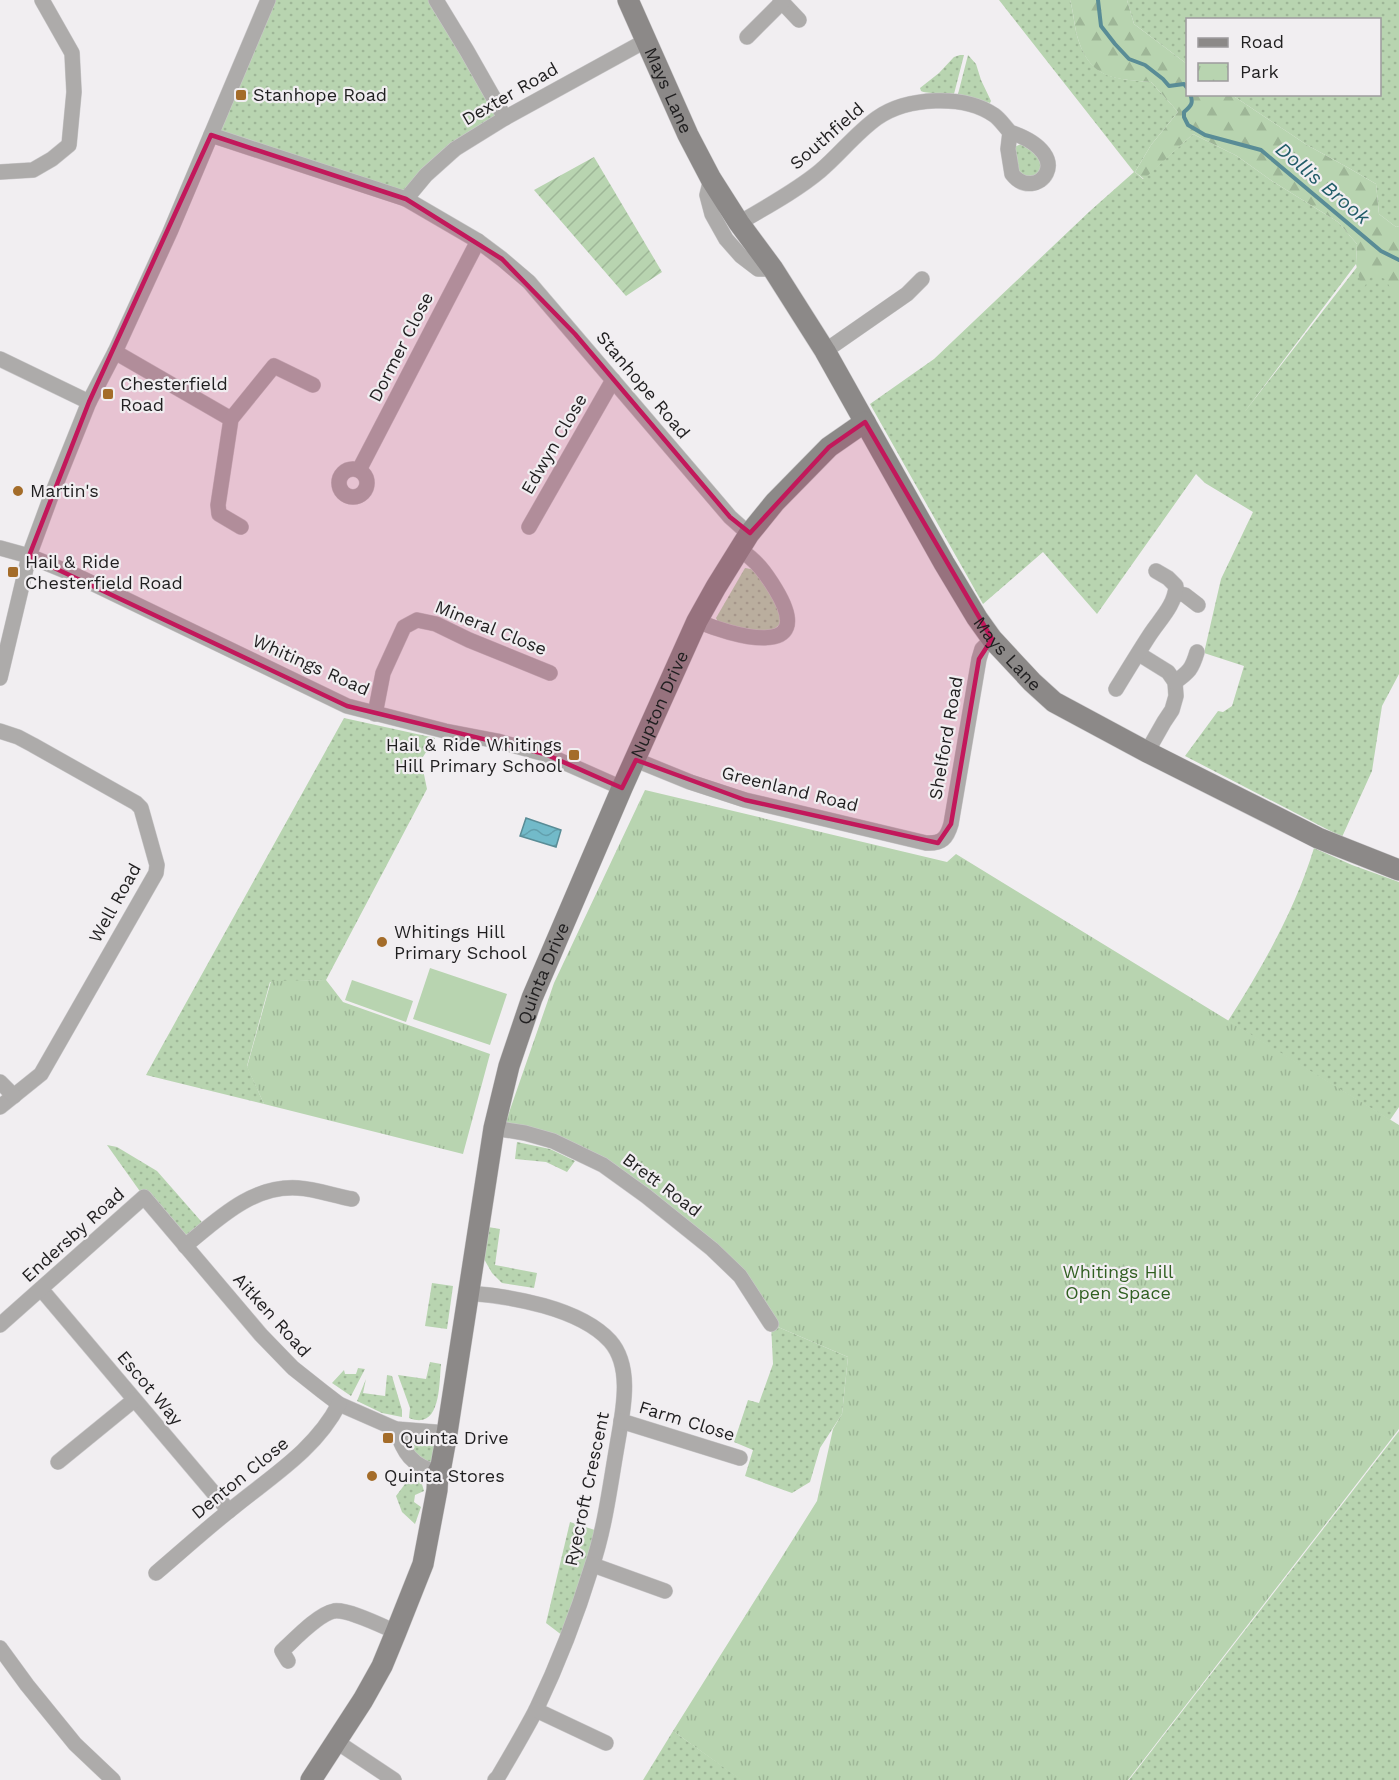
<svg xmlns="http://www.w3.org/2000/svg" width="1399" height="1780" viewBox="0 0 1399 1780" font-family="'Work Sans',sans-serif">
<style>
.grass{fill:url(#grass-dots)}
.forest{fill:url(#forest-firs)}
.park{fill:url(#park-tufts)}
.garden{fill:url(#garden-furrows)}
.pitch{fill:#b8d4b0}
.water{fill:url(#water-waves);stroke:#598c96;stroke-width:1.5}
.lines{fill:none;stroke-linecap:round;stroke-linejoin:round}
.stream{stroke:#598c96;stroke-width:4}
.street-casing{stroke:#cbc9cb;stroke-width:16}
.secondary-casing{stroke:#cbc9cb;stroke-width:22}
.street{stroke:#adabaa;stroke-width:15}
.secondary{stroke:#8c8988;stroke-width:21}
.marked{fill:#c2185b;fill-opacity:0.2;stroke:#c2185b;stroke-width:4.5;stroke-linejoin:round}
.poi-dot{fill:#a46c29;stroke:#f1eef1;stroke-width:2}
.labels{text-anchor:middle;stroke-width:4.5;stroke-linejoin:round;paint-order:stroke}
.street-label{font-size:18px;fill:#201f20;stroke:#f1eef1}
.poi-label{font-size:18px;fill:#201f20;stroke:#f1eef1;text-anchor:start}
.park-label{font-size:18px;fill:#305f21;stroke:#f1eef1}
.water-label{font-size:20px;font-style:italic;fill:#225d69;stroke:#f1eef1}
</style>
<defs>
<pattern id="grass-dots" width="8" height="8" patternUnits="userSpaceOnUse" patternTransform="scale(1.5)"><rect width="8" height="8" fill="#b8d4b0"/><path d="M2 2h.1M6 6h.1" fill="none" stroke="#9eb697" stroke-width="1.8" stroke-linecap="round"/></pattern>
<pattern id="forest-firs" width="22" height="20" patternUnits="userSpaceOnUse" patternTransform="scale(1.5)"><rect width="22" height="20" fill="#b8d4b0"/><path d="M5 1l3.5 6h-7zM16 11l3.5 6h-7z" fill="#9eb697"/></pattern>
<pattern id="park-tufts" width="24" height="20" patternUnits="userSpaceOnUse" patternTransform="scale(1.5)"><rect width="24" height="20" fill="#b8d4b0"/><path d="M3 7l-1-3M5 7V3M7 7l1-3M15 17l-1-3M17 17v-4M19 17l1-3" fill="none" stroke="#9eb697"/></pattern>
<pattern id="garden-furrows" width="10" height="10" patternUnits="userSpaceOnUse" patternTransform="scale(1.5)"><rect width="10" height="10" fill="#b8d4b0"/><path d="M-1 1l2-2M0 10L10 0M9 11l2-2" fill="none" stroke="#9eb697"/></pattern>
<pattern id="water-waves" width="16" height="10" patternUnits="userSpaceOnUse" patternTransform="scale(1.5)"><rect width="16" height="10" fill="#72bac9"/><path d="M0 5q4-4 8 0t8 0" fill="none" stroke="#629fac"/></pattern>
</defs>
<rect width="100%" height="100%" fill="#f1eef1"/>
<!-- grass -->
<g class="grass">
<polygon points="268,0 434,0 505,118 406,199 211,135"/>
<path d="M 999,0 L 1070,0 C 1074,13 1074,28 1079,42 C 1092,79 1116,79 1151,82 L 1178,112 L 1151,145 L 1135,172 L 1143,179 L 1193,134 L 1237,156 L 1272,181 L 1338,222 L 1357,244 L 1356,264 L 1243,414 L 1364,258 L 1399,275 L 1399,674 L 1382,706 L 1372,771 L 1342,837 L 1185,756 L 1218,711 L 1223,712 L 1232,706 L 1244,666 L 1204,653 L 1221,579 L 1253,512 L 1205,483 L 1196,474 L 1097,614 L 1043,552 L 983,604 L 870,404 L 934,359 L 1090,211 L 1134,172 Z"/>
<polygon points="1127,0 1399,0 1399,226 1396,227 1379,214 1376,184 1347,167 1307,145 1232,95 1380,94 1380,20 1188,20 1187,64 1134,24"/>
<path d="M 960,55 L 964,55 L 954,94 C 946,93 926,94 921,91 L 920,88 L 939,73 L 954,57 Z"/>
<polygon points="968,55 976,64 981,80 991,101 990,103 958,94"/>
<polygon points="1021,144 1043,159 1040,174 1026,178 1016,169 1014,147"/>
<polygon points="745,568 756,570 781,612 782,622 769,634 719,624 716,618"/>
<polygon points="344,718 435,738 421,760 427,789 326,980 270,982 247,1066 264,1104 146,1075"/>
<path d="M 1314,848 L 1352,865 L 1399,882 L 1399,1107 L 1390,1120 L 1228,1021 C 1263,966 1295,910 1314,848 Z"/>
<polygon points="517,1142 550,1149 575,1161 567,1172 546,1162 515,1159"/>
<polygon points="107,1145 117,1147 157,1171 207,1228 185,1246 144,1197"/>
<polygon points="488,1227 500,1229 495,1265 537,1273 534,1288 502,1283 492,1273 484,1259"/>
<polygon points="432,1283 453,1286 447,1329 425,1326"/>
<polygon points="771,1324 848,1357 842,1414 820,1448 810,1482 792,1493 745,1476 753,1450 734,1442 748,1400 759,1403 773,1364"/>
<path d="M 430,1362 L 441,1364 C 439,1384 441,1431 409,1418 L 410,1408 L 398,1375 L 426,1379 Z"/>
<polygon points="358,1368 365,1369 351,1396 332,1383 344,1370 345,1374 356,1374"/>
<polygon points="387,1375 392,1376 402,1410 402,1417 382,1413 357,1401 366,1379 363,1393 385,1396"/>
<polygon points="396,1429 444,1433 438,1472 403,1451"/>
<polygon points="1399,1431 1399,1780 1129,1780"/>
<polygon points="413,1479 421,1481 424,1491 415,1495 414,1502 421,1507 415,1524 402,1512 396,1496 405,1484"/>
<polygon points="570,1522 601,1532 567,1639 546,1623"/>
<polygon points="673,1731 742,1780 643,1780"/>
</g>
<!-- forest -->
<path class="forest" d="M 1070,0 L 1127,0 L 1134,24 L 1187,64 L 1188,94 L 1232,95 L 1307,145 L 1347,167 L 1376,184 L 1379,214 L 1396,227 L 1399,226 L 1399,302 L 1385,279 L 1373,274 L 1362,290 L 1356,264 L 1357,244 L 1338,222 L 1272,181 L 1237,156 L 1193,134 L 1144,179 L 1135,172 L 1151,145 L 1178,112 L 1151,82 C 1116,79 1092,80 1079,42 C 1074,28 1074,13 1070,0 Z"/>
<!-- park -->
<g class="park">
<polygon points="645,790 947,862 956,854 1399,1125 1399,1429 1128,1780 741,1780 673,1731 817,1501 833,1429 842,1414 848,1357 771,1324 740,1276 603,1165 503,1130 554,983"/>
<polygon points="326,980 343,1002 490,1054 463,1154 264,1104 247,1067 271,981"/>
</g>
<!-- garden -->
<polygon class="garden" points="594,157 662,272 626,296 534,190"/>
<!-- pitch -->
<g class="pitch">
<polygon points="430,968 507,994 490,1045 413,1019"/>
<polygon points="352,980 413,1001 406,1022 345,1000"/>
</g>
<!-- water -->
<polygon class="water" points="526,818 561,830 556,847 520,836"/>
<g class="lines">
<!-- stream -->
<g class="stream">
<polyline points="1098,0 1101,26 1115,44 1129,59 1145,65 1163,79 1169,86 1184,84 1188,89"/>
<path d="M 1190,94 C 1194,103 1191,106 1184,112 L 1184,117 L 1188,125 L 1205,135 L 1261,150 L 1381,251 L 1399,260"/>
</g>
<defs>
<g id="street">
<polyline points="436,0 467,51 505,118"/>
<polyline points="782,2 799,20"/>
<polyline points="747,37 782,2 780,0"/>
<polyline points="211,135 406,199 478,241 502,259 529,282 730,517 749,534"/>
<polyline points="0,172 33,170 52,159 69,145 74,92 72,53 42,0"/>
<polyline points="711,179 707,195 712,214 726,239 741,256 758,269 773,269"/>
<polyline points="406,199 426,175 455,149 505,118 647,40"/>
<path d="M 739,223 C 766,207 796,191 820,171 C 839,155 856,133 877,118 C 907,97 964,94 994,115 C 1000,119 1005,127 1010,132 L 1008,149 L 1012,174 C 1035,204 1081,156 1010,132"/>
<polyline points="825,351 907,294 922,279"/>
<polyline points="115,352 231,419"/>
<polyline points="0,359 89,402"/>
<circle cx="353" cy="483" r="14"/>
<polyline points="359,470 478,241"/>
<polyline points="241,527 219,514 218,505 231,419 274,366 313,385"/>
<polyline points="529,527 613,380"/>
<polyline points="0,548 29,556 73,574 347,706 445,731 497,741 545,754 622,788"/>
<polyline points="1176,593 1185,595 1198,605"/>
<path d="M 697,621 C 730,635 819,662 776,590 C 765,572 757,561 739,549"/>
<polyline points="1139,654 1168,672 1175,682 1176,696 1172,710 1164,722 1147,752"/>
<polyline points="0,678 29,556 50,499 89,402 115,352 170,232 268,0"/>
<path d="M 1175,682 C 1189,672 1192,669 1197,652"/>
<path d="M 1116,689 C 1127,671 1138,653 1149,636 C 1159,620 1175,606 1176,586 L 1168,578 L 1156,571"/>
<polyline points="375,714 383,673 404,627 417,620 436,624 469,640 550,673"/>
<polyline points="0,731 18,737 33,745 136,803 141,808 157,865 156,873 41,1074 0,1107"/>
<path d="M 636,760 L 690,782 L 745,800 L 926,843 C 942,844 947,838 951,824 L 979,659 L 982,649 L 992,639"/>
<polyline points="0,1082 14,1096"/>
<polyline points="494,1128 525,1133 553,1141 603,1165 646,1196 712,1249 740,1276 771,1324"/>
<path d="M 185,1246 C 218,1219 252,1185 298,1188 C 316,1189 335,1196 352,1199"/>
<polyline points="41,1289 229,1511"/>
<path d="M 467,1293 C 511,1296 580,1308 610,1341 C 634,1368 622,1415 617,1446 C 610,1486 605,1528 592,1566 C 577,1615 558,1664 536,1710 C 524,1733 511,1755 498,1777 L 495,1780"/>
<polyline points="0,1325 144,1197 261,1335 293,1368 322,1391 339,1404 396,1429 447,1433"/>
<polyline points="621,1421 740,1458"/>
<path d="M 396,1429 C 403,1452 412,1467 438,1472"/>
<polyline points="58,1462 134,1400"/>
<polyline points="593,1565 665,1591"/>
<path d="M 156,1573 C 182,1551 207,1528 234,1507 C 272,1476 316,1449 339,1404"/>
<polyline points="0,1648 27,1685 75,1744 113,1780"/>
<path d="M 288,1661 L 282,1651 C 294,1640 318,1614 334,1611 C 348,1609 382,1626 396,1632"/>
<polyline points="536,1710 606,1743"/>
<polyline points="337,1742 394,1780"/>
</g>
<g id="secondary">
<path id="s1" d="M 628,0 L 688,135 L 711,179 L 739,223 L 773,269 L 825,351 L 944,563 L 977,618 L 992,639 L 1032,682 L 1054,702 L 1147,752 L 1318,838 L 1399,870"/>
<path id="s2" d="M 311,1780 L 363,1700 L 382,1666 L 396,1632 L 423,1564 L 437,1490 L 438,1472 L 441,1466 L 447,1433 L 494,1128 L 509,1066 L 532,998 L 622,788 L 697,621 L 716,587 L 749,534 L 775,502 L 829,447 L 865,422"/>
</g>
</defs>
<!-- street casing -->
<use href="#street" class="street-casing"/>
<!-- secondary casing -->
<use href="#secondary" class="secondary-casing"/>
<!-- street -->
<use href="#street" class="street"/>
<!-- secondary -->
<use href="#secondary" class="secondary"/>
</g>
<!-- marked area -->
<path class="marked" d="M 211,135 L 406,199 L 502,259 L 575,334 L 730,517 L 750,533 L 829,447 L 865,422 L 992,639 L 979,659 L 951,824 L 938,843 L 745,800 L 636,760 L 622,788 L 545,754 L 347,706 L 29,556 L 89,402 Z"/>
<!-- markers -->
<g class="poi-dot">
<rect x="235" y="89" width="12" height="12" rx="3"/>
<rect x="102" y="388" width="12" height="12" rx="3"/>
<circle cx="18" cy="491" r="6"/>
<rect x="7" y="566" width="12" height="12" rx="3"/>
<rect x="568" y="749" width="12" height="12" rx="3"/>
<circle cx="382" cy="942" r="6"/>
<rect x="382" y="1432" width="12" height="12" rx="3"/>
<circle cx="372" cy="1476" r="6"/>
</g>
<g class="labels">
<!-- street labels -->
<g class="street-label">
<text dy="6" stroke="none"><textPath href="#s1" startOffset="99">Mays Lane</textPath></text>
<text transform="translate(510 94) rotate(-30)" y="6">Dexter Road</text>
<text transform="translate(827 136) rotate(-41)" y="6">Southfield</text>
<text transform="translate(401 347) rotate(-63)" y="6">Dormer Close</text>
<text transform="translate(643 385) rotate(50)" y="6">Stanhope Road</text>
<text transform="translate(554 444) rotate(-60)" y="6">Edwyn Close</text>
<text transform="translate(491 628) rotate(22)" y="6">Mineral Close</text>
<text dy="6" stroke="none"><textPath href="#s1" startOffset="758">Mays Lane</textPath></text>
<text transform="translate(311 665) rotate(24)" y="6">Whitings Road</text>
<text dy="6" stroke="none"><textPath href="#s2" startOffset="1142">Nupton Drive</textPath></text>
<text transform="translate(946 738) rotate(-80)" y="6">Shelford Road</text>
<text transform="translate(790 789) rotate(14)" y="6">Greenland Road</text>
<text transform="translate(115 903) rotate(-61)" y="6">Well Road</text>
<text dy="6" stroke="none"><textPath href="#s2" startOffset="849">Quinta Drive</textPath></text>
<text transform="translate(662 1185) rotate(37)" y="6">Brett Road</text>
<text transform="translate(73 1235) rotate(-42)" y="6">Endersby Road</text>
<text transform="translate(272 1315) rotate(48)" y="6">Aitken Road</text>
<text transform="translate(150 1388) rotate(50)" y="6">Escot Way</text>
<text transform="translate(687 1421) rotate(17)" y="6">Farm Close</text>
<text transform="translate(240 1478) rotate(-39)" y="6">Denton Close</text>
<text transform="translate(587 1489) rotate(-78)" y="6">Ryecroft Crescent</text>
</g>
<!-- poi labels -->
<g class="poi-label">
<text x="253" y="101">Stanhope Road</text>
<text x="120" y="390">Chesterfield<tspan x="120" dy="21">Road</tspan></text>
<text x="30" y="497">Martin's</text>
<text x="25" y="568">Hail &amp; Ride<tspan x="25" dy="21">Chesterfield Road</tspan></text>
<text x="562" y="751" text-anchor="end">Hail &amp; Ride Whitings<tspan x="562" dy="21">Hill Primary School</tspan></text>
<text x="394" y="938">Whitings Hill<tspan x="394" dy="21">Primary School</tspan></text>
<text x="400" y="1444">Quinta Drive</text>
<text x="384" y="1482">Quinta Stores</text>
</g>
<!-- park labels -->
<g class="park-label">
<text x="1118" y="1278">Whitings Hill<tspan x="1118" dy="21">Open Space</tspan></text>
</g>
<!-- water labels -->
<g class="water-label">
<text transform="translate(1323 183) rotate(40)" y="7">Dollis Brook</text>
</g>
</g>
<!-- legend -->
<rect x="1186" y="18" width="195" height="78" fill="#f1eef1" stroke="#9d9b9d" stroke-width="1.5"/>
<rect x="1198" y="38" width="30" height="9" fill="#8c8988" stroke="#9d9b9d" stroke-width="1.5"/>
<text x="1240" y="48" font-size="18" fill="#201f20">Road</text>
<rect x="1198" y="63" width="30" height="18" fill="url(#park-tufts)" stroke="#9d9b9d" stroke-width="1.5"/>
<text x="1240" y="78" font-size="18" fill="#201f20">Park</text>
</svg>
